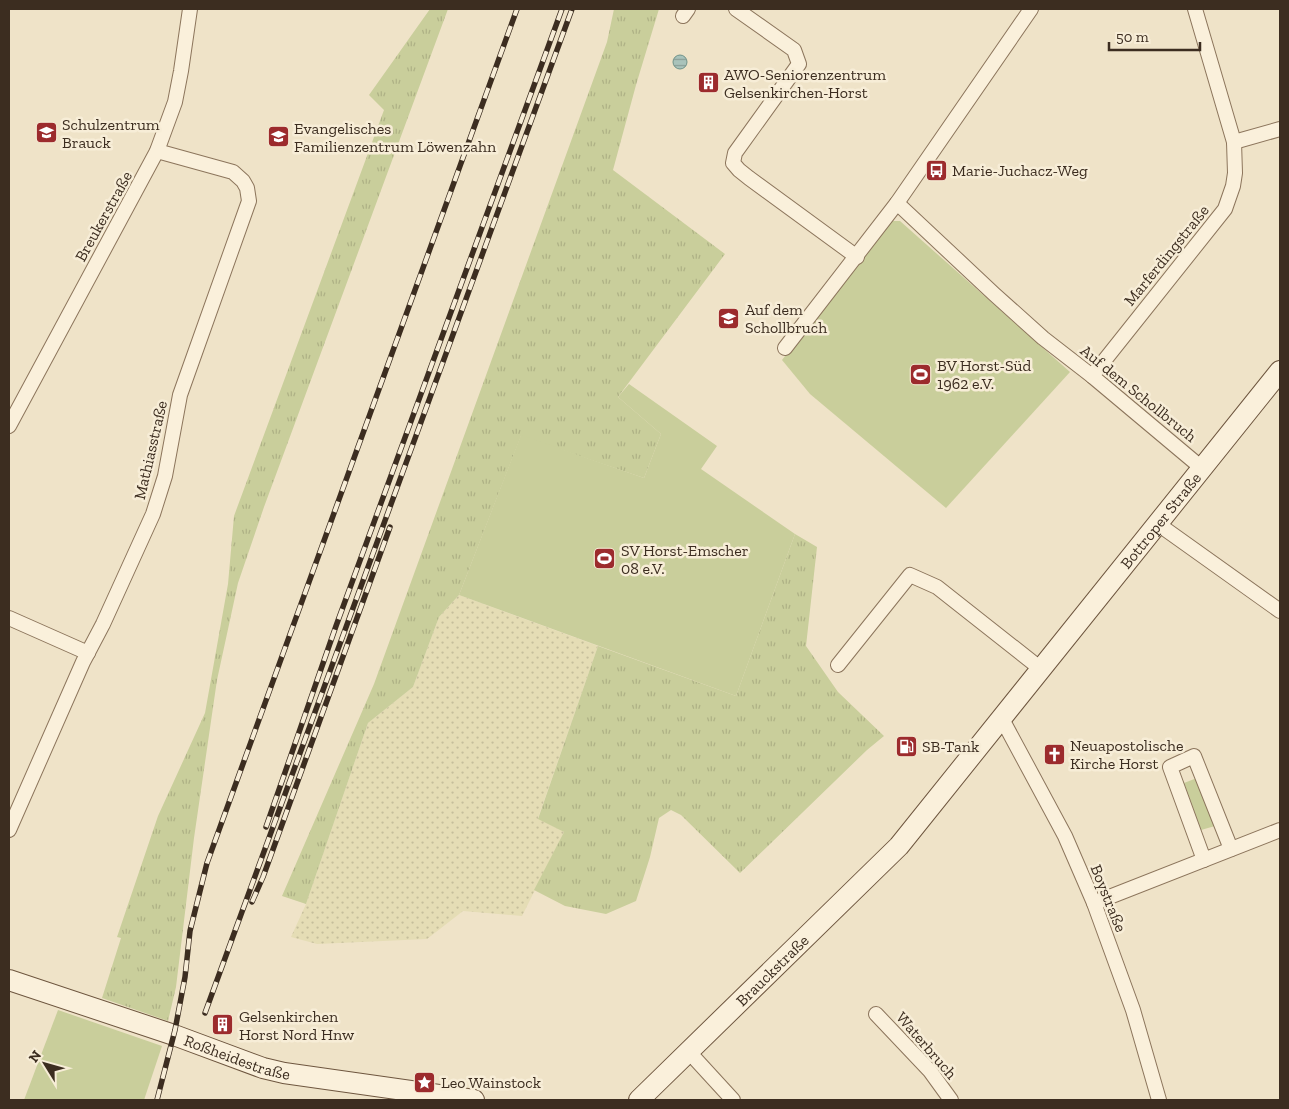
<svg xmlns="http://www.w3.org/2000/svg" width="1289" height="1109" viewBox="0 0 1289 1109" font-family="'Zilla Slab',serif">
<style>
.farmland{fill:url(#farmland-dots)}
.grass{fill:url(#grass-tufts)}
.green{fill:#c9ce9b}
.water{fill:url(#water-rules);stroke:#6f9289}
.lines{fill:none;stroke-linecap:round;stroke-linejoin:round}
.street-casing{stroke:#8c755c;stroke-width:16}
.secondary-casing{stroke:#6e563f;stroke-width:22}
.street{stroke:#faf0db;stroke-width:14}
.secondary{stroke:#faf0db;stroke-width:20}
.rail-casing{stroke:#3c2d20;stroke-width:5.5}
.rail{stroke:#f7edd7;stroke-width:4;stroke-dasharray:11;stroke-linecap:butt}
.labels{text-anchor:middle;stroke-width:5;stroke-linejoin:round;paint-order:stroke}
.poi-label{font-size:16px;fill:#3c2d20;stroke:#f7edd7;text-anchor:start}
.street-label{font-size:16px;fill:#3c2d20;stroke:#f7edd7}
</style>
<defs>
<pattern id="farmland-dots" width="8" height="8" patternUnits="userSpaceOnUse" patternTransform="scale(1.25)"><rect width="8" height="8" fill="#e5ddb5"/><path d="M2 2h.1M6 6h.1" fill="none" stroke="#c5be9b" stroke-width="1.8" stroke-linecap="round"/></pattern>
<pattern id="grass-tufts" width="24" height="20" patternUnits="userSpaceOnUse" patternTransform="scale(1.25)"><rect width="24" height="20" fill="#c9ce9b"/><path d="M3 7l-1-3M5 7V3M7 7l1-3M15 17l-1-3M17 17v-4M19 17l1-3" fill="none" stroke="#aeb185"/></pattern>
<pattern id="water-rules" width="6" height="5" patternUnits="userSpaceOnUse" patternTransform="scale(1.25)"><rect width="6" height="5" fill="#a9c3bb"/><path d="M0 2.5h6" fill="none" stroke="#8b9f98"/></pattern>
</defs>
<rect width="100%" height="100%" fill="#efe3c8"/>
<!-- farmland -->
<polygon class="farmland" points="459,595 598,646 538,818 564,832 522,916 463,911 427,939 317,944 291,937 306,904 368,723 413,687 439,617"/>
<!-- grass -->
<g class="grass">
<polygon points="430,9 448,9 264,507 238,583 217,680 194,838 176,987 168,1021 102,998 121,938 117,937 158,816 205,713 228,584 234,516 384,110 369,95"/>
<polygon points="614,9 659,9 636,85 613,170 725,254 618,397 661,434 644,478 521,436 459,595 439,617 413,687 368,723 306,904 282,896 374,684 607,42"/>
<polygon points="795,534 817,547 806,646 838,692 884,736 867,750 740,873 681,815 671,810 659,818 650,857 636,901 606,914 565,906 534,890 564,832 538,819 598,646 736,696"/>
</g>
<!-- green -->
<g class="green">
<polygon points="890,221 900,221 1070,372 946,508 810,394 782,360"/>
<polygon points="629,384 717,446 701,469 795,534 736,696 459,595 521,435 644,478 661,434 618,397"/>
<polygon points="1197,778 1215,826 1201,830 1184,783"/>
<polygon points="58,1010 162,1046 144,1100 24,1100"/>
</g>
<!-- water -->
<circle class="water" cx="680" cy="62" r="7"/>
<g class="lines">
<defs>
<g id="street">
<polyline points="736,9 794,50 799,64 735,153 733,163 739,170 749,178 857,257"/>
<polyline points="683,16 688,9"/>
<polyline points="1234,142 1280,129"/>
<polyline points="897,203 994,294 1043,338 1092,376 1203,469"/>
<polyline points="785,348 897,203 1031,9"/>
<polyline points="1092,376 1225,209 1233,186 1235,173 1234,142 1195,9"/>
<polyline points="9,426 157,151 175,102 181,71 190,9"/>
<polyline points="1158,524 1280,611"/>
<polyline points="9,618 88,653"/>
<polyline points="838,665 910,575 937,587 1041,669"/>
<polyline points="1002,719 1065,836 1094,903 1133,1010 1159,1100"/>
<polyline points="9,830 83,662 103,624 153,514 165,476 180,395 249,201 247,188 243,181 233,172 157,151"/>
<polyline points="1204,860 1170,767 1194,756 1231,849"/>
<polyline points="1094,903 1280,830"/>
<polyline points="876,1014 930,1071 951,1100"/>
<polyline points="689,1052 733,1100"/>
</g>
<g id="secondary">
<path id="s1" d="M 9,980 L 174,1035 L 263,1068 L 284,1073 L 474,1100"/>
<path id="s2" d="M 639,1100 L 899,846 L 1280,371"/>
</g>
</defs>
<!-- street casing -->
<use href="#street" class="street-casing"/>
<!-- secondary casing -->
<use href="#secondary" class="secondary-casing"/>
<!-- street -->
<use href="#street" class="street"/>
<!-- secondary -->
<use href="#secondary" class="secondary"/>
<defs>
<g id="rail">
<polyline points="266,827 336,626 562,9"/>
<polyline points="252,902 263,877 390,527"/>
<polyline points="205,1013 572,9"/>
<polyline points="157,1100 175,1030 185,977 190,931 207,863 517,9"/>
</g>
</defs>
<!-- rail casing -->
<use href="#rail" class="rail-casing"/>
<!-- rail -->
<use href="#rail" class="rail"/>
</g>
<!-- icons -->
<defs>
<symbol id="building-square" viewBox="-11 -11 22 22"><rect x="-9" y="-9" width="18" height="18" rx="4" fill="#9c2b2d" stroke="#f7edd7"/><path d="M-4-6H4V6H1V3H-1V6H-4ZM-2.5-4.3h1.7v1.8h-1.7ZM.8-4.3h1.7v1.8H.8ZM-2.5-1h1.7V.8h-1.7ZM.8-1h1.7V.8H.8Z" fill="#fff"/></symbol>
<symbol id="school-square" viewBox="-11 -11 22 22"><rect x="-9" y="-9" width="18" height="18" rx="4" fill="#9c2b2d" stroke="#f7edd7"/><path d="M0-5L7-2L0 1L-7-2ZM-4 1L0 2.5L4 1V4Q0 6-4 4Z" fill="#fff"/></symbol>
<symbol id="bus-square" viewBox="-11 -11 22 22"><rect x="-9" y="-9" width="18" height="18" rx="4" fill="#9c2b2d" stroke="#f7edd7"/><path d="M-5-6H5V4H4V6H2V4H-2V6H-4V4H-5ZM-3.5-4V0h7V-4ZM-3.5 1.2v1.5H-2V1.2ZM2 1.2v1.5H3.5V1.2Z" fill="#fff"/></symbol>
<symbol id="stadium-square" viewBox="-11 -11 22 22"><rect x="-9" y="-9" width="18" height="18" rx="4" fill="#9c2b2d" stroke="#f7edd7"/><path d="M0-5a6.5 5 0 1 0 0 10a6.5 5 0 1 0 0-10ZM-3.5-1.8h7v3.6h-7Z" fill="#fff"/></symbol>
<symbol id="fuel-square" viewBox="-11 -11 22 22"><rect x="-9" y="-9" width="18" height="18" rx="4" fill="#9c2b2d" stroke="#f7edd7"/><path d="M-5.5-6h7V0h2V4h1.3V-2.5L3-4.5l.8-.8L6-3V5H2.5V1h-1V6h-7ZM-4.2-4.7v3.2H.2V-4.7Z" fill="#fff"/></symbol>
<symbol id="church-square" viewBox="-11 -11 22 22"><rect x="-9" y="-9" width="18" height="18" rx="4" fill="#9c2b2d" stroke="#f7edd7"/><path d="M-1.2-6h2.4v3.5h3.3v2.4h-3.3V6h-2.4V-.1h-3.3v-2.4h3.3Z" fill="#fff"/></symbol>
<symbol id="sight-square" viewBox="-11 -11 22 22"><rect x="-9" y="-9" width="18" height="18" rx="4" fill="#9c2b2d" stroke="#f7edd7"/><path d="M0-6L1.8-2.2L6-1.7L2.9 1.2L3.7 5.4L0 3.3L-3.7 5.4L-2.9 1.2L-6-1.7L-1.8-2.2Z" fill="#fff"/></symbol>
</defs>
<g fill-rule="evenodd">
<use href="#building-square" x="696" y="70" width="25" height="25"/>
<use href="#school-square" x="34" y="120" width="25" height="25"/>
<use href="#school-square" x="266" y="124" width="25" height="25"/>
<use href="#bus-square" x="924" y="158" width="25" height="25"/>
<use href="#school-square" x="716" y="306" width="25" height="25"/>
<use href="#stadium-square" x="908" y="362" width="25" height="25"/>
<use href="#stadium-square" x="592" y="546" width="25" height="25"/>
<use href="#fuel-square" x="894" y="734" width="25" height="25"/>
<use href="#church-square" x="1042" y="742" width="25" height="25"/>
<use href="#building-square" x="210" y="1012" width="25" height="25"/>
<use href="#sight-square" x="412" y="1070" width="25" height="25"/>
</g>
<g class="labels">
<!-- poi labels -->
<g class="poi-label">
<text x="724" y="80">AWO-Seniorenzentrum<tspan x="724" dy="18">Gelsenkirchen-Horst</tspan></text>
<text x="62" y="130">Schulzentrum<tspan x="62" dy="18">Brauck</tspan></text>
<text x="294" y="134">Evangelisches<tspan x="294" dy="18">Familienzentrum Löwenzahn</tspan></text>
<text x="952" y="176">Marie-Juchacz-Weg</text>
<text x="745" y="315">Auf dem<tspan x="745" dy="18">Schollbruch</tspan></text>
<text x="937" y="371">BV Horst-Süd<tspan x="937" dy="18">1962 e.V.</tspan></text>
<text x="621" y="556">SV Horst-Emscher<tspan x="621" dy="18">08 e.V.</tspan></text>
<text x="1070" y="751">Neuapostolische<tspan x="1070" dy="18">Kirche Horst</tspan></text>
<text x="922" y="752">SB-Tank</text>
<text x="239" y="1022">Gelsenkirchen<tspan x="239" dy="18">Horst Nord Hnw</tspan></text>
<text x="441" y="1088">Leo Wainstock</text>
</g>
<!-- street labels -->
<g class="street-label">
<text transform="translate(103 216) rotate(-61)" y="6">Breukerstraße</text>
<text transform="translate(1166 255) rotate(-51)" y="6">Marferdingstraße</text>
<text transform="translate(1139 393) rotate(39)" y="6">Auf dem Schollbruch</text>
<text transform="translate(150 450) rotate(-77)" y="6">Mathiasstraße</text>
<text dy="6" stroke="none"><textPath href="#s2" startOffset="781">Bottroper Straße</textPath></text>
<text transform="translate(1109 898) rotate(68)" y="6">Boystraße</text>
<text dy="6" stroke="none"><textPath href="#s2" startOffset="186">Brauckstraße</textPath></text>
<text transform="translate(927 1045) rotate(49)" y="6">Waterbruch</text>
<text dy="6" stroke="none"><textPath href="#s1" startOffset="241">Roßheidestraße</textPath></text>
</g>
</g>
<!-- border -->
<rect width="1289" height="1109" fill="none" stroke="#3c2d20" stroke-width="20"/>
<!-- north arrow -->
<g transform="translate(45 1064) rotate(307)" stroke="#f7edd7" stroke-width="4" paint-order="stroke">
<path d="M0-4L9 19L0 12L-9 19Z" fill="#3c2d20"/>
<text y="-8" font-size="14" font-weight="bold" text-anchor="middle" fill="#3c2d20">N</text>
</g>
<!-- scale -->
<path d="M1109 42v8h91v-8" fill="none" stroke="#3c2d20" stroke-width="2.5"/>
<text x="1116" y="42" font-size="15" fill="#3c2d20" stroke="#f7edd7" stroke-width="4" paint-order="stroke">50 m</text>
</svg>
